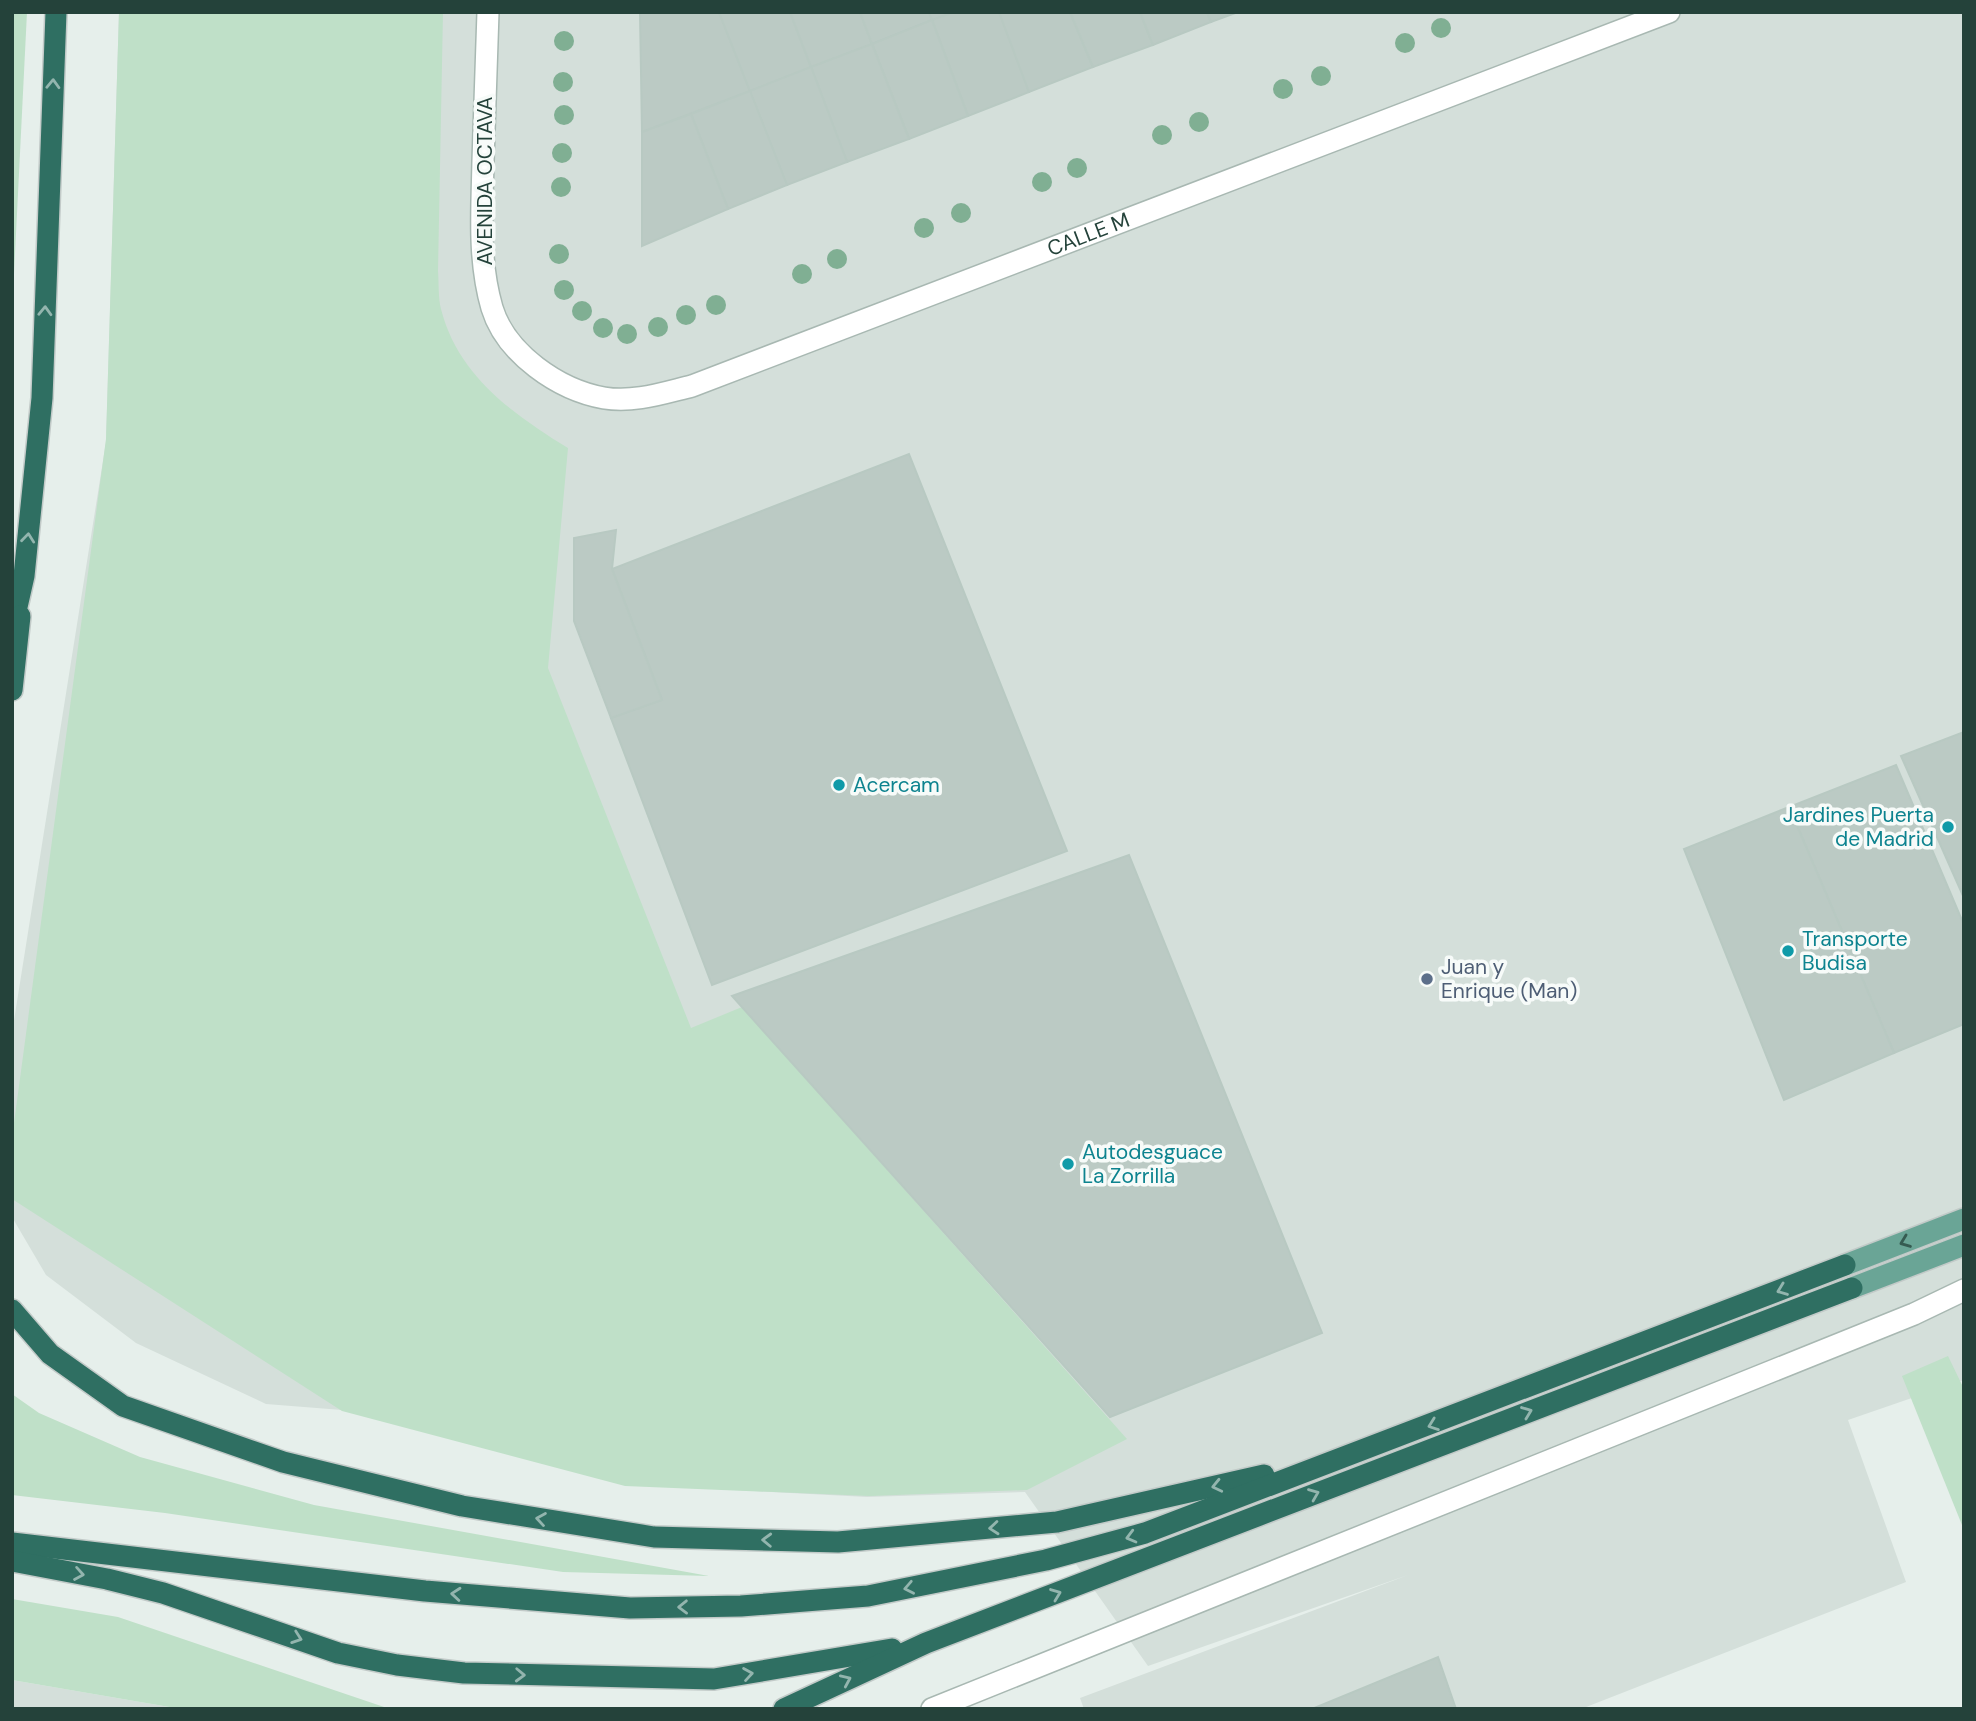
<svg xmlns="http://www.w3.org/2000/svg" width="1976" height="1721" viewBox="0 0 1976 1721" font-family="'DM Sans',sans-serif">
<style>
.built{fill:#d4dfda}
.green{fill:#bfe0c8}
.building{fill:#bbcac4;stroke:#b8c9c2;stroke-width:2}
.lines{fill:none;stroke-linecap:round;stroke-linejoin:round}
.lane-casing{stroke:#a8b8b2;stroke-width:24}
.street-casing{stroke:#a8b8b2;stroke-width:24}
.primary-casing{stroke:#c2cac8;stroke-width:24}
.highway-casing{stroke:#c2cac8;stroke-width:24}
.lane{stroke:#fff;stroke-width:21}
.street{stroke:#fff;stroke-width:21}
.primary{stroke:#6aa596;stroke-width:21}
.highway{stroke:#2f6f62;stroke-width:21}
.tree{fill:#80af93}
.oneway{stroke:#93b5ae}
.oneway2{stroke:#365b51}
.culture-dot{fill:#0f9aa8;stroke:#f7fbf9;stroke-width:2.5}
.service-dot{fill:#5c6f8a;stroke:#f7fbf9;stroke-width:2.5}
.labels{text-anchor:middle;stroke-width:7;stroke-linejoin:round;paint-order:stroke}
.street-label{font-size:21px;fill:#24423a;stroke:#f7fbf9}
.culture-label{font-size:21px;fill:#0d838f;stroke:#f7fbf9;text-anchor:start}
.service-label{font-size:21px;fill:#4e5e75;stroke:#f7fbf9;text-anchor:start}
</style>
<rect width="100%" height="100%" fill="#e6efeb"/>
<!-- built -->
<g class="built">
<polygon points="119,12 1964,12 1964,1380 1848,1420 1906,1582 1581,1709 1084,1709 1080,1698 1408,1575 1148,1666 1025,1492 867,1497 622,1484 342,1410 266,1404 136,1343 46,1275 12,1217 12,1033 106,442"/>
<polygon points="12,1680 181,1709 12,1709"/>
</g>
<!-- green -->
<g class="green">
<polygon points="12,12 27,12 12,314"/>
<path d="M 119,12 L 443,12 L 438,271 C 439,283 438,297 441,309 C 458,376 513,414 568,448 L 548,668 L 691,1028 L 742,1007 L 1127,1439 L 1027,1490 L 870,1496 L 625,1486 L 342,1411 L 12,1199 L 12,1138 L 106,439 Z"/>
<polygon points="1948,1356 1964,1389 1964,1530 1902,1376"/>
<polygon points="12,1394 39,1413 140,1457 314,1505 709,1576 563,1572 165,1513 12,1495"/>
<polygon points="12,1599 118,1617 390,1709 181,1709 12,1680"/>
</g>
<!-- building -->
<g class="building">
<polygon points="640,12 719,12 750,91 642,132"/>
<polygon points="719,12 790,12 811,67 750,91"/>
<polygon points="790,12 860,12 872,44 811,67"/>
<polygon points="860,12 929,12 932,20 872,44"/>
<polygon points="929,12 954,12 932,20"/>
<polygon points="954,12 999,12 1029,92 968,116 932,20"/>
<polygon points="999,12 1070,12 1093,67 1029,92"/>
<polygon points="1070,12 1140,12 1153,45 1093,67"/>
<polygon points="1140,12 1207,12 1211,22 1153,45"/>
<polygon points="1207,12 1238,12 1211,22"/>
<polygon points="932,20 968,116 909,139 872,44"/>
<polygon points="872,44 909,139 847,162 811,67"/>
<polygon points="811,67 847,162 787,185 750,91"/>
<polygon points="750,91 787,185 728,209 691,114"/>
<polygon points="691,114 728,209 642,246 642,132"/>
<polygon points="909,454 1067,851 712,985 611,718 662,700 612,569"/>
<polygon points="616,530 612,569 662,700 611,718 574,621 574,538"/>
<polygon points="1964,732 1964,898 1901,756"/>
<polygon points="1896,765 1964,925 1964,1024 1894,1053 1789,807"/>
<polygon points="1789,807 1894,1053 1784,1100 1684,849"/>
<polygon points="1129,855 1322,1333 1110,1417 732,996"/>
<polygon points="1438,1657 1456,1709 1312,1709"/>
</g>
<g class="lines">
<defs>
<polyline id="lane" points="932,1709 1914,1314 1964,1290"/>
<g id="street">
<path id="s1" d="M 488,12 C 486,62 485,111 483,161 C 482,211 478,260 492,308 C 506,354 559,390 604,398 C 634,403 663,393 692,386 L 1669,12"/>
</g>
<g id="primary">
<polyline points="1845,1265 1964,1219"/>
<polyline points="1852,1288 1964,1245"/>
</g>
<g id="highway">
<polyline points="12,629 24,576 42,398 56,12"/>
<polyline points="12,690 20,616"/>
<polyline points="12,1310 50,1354 123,1406 283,1462 462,1506 654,1537 838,1542 1057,1522 1264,1475"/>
<polyline points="12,1543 425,1591 630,1608 741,1606 868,1596 1046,1560 1145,1533 1845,1265"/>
<polyline points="12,1561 107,1579 163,1593 338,1653 397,1665 464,1673 714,1679 892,1649"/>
<polyline points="784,1709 926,1643 1852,1288"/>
</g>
</defs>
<!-- lane casing -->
<use href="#lane" class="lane-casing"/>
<!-- street casing -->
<use href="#street" class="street-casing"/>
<!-- primary casing -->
<use href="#primary" class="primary-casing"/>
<!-- highway casing -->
<use href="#highway" class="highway-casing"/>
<!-- lane -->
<use href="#lane" class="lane"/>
<!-- street -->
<use href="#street" class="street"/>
<!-- primary -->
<use href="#primary" class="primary"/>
<!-- highway -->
<use href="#highway" class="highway"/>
</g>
<!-- trees -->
<g class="tree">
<circle cx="1441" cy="28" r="10"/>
<circle cx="564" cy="41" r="10"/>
<circle cx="1405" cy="43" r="10"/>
<circle cx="1321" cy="76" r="10"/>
<circle cx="563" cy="82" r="10"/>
<circle cx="1283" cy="89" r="10"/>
<circle cx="564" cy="115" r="10"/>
<circle cx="1199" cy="122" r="10"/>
<circle cx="1162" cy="135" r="10"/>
<circle cx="562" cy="153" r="10"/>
<circle cx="1077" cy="168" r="10"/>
<circle cx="1042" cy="182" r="10"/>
<circle cx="561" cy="187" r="10"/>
<circle cx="961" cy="213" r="10"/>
<circle cx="924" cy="228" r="10"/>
<circle cx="559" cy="254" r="10"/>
<circle cx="837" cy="259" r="10"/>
<circle cx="802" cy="274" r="10"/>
<circle cx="564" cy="290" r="10"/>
<circle cx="716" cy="305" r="10"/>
<circle cx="582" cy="311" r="10"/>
<circle cx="686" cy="315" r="10"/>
<circle cx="658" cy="327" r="10"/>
<circle cx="603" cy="328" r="10"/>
<circle cx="627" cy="334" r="10"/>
</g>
<!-- one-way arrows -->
<defs><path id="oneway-chevron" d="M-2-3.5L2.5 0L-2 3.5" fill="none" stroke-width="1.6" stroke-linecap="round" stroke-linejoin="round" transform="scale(1.75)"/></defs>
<g class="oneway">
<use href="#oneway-chevron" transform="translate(53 84) rotate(-88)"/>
<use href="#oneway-chevron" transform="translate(45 311) rotate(-88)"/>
<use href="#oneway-chevron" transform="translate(28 538) rotate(-84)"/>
<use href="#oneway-chevron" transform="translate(1782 1290) rotate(159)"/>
<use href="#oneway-chevron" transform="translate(1527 1412) rotate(-21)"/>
<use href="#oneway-chevron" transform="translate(1433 1425) rotate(160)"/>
<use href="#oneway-chevron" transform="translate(1217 1486) rotate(167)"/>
<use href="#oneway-chevron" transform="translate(1314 1494) rotate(-22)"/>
<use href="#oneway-chevron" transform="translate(541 1519) rotate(-171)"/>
<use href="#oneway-chevron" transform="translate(994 1528) rotate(175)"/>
<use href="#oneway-chevron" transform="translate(1131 1537) rotate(165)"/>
<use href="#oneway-chevron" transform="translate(767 1540) rotate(-178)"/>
<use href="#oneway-chevron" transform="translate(79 1574) rotate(10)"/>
<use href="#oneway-chevron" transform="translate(909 1588) rotate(169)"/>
<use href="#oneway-chevron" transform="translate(456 1594) rotate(-175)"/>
<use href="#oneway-chevron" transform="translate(1056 1594) rotate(-21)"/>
<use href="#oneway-chevron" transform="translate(683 1607) rotate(179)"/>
<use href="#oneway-chevron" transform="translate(297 1638) rotate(19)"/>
<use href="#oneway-chevron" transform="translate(748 1674) rotate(-9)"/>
<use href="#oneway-chevron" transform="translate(520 1675) rotate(2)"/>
<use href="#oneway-chevron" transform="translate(846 1680) rotate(-24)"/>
</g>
<use class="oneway2" href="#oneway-chevron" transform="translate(1905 1242) rotate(159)"/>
<!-- markers -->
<g class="culture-dot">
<circle cx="839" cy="785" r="7"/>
<circle cx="1948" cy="827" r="7"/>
<circle cx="1788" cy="951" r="7"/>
<circle cx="1068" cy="1164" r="7"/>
</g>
<circle class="service-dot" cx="1427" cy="979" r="7"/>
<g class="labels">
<!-- street labels -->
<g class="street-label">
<text transform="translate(485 181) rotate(-90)" y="7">AVENIDA OCTAVA</text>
<text dy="7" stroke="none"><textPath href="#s1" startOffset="961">CALLE M</textPath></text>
</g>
<!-- culture labels -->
<g class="culture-label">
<text x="853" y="792">Acercam</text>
<text x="1934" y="822" text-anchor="end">Jardines Puerta<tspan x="1934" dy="24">de Madrid</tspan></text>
<text x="1802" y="946">Transporte<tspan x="1802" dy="24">Budisa</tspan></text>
<text x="1082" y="1159">Autodesguace<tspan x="1082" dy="24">La Zorrilla</tspan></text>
</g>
<!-- service labels -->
<g class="service-label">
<text x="1441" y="974">Juan y<tspan x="1441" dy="24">Enrique (Man)</tspan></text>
</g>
</g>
<!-- border -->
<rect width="1976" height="1721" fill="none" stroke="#24423a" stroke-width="28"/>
</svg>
